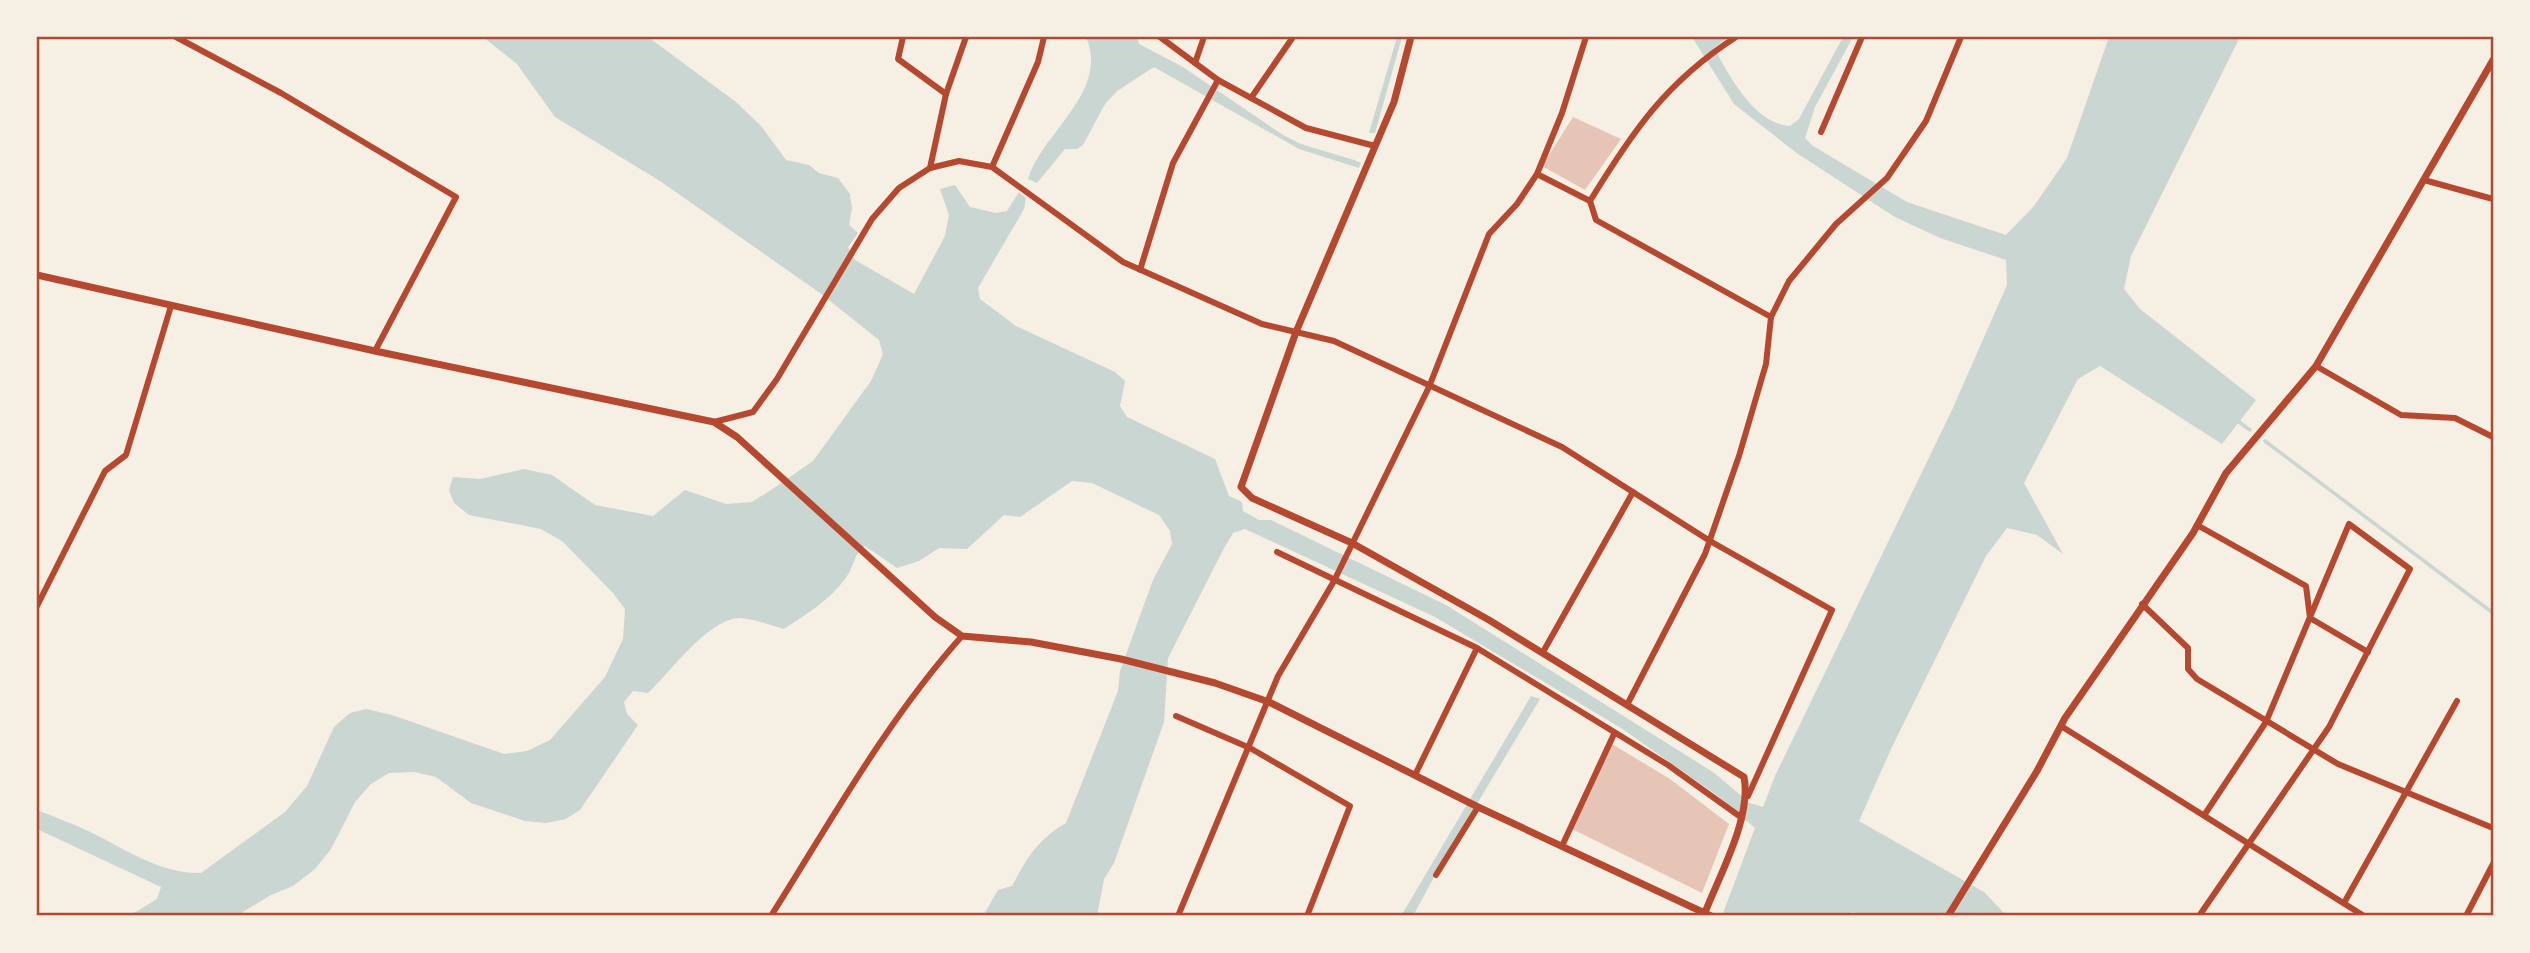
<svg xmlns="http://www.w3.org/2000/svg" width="2530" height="953" viewBox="0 0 2530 953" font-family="Manrope,sans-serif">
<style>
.water{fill:#c9d6d2}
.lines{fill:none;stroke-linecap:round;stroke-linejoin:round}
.stream{stroke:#c9d6d2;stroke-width:3.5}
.building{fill:#e6c5b7}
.minor{stroke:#b5482f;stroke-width:6}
.tertiary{stroke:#b5482f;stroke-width:7}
.neatline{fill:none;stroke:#b5482f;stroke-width:2.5}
</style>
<rect width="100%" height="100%" fill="#f6efe4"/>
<!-- water -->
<g class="water">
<path d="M 483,37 L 648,37 L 736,102 L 761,126 L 786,160 L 809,165 L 819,173 L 838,178 L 850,194 L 852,208 L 849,225 L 858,233 L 848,247 L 855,260 L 914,294 L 945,236 L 949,215 L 940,189 L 955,185 L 970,207 L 996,213 L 1007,211 L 1019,192 L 1026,198 L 1024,209 L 978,288 L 980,299 L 1016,326 L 1115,372 L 1125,381 L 1120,406 L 1127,417 L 1215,459 L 1229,496 L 1242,502 L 1243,511 L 1259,520 L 1271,520 L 1446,605 L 1713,772 L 1750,803 L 1763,807 L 1775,776 L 1952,410 L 2007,285 L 2006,260 L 1940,238 L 1895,217 L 1798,154 L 1734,104 L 1692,37 L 1728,37 L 1714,48 C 1729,75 1754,124 1790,126 L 1799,119 L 1843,37 L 1853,37 L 1815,107 L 1805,138 L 1813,146 L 1907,202 L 2006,235 L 2034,206 L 2067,158 L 2109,37 L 2240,37 L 2131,256 L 2124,289 L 2140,309 L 2256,400 L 2222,444 L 2100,366 L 2078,379 L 2024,483 L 2063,554 L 2037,535 L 2007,528 L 1986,556 L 1891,749 L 1859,821 L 1984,892 L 2007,916 L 1860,916 L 1854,912 L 1835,916 L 1722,916 L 1755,828 L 1715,794 L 1621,728 L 1435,617 L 1245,529 L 1233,533 L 1223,550 L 1168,658 L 1164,722 L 1114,863 L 1104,879 L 1097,916 L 983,916 L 998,890 L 1012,886 C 1027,858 1038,839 1066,823 L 1118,691 L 1120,671 L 1153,580 L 1172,544 L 1170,531 L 1159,515 L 1092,483 L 1072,481 L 1020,517 L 1004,515 L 967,549 L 939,548 L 919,561 L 897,568 L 865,546 C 851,558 855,566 845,579 C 830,600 805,615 784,629 C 770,625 754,619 741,618 C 708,618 671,672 648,693 L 633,691 L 624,702 L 627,714 L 638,725 L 580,810 L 566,819 L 546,823 L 525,821 L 471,803 L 436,777 L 414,772 L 389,773 L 371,784 L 355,802 L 331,849 L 315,869 L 293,886 L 271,895 L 236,916 L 129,916 L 157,899 L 161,887 L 37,829 L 37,810 C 54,817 71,823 88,831 C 124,848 159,874 201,873 L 285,812 L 307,786 L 334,727 L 350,713 L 366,709 L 392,715 L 504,754 L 527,751 L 550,740 L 605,677 L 623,639 L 625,609 L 613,593 L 562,541 L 541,529 L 469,515 L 454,503 L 449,490 L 453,477 L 480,479 L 524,469 L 552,475 L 595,505 L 653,516 L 685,490 L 726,504 L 752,502 L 774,488 L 813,461 L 871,381 L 883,354 L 879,340 L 820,293 L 660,181 L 555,117 L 517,64 Z"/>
<path d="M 1086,37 L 1137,37 L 1139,44 L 1183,67 L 1283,135 L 1301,144 L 1354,160 L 1361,163 L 1359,168 L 1299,149 L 1154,67 L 1117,91 L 1105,104 L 1083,145 L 1077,149 L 1065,149 L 1037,183 L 1028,179 C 1042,132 1110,92 1086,37 Z"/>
<polygon points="1397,37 1402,37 1375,133 1369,133"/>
<polygon points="1531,696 1540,699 1445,857 1413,916 1401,916"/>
</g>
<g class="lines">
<!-- stream -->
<g class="stream">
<polyline points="2235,419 2250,430"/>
<polyline points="2265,441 2493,613"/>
</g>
</g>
<!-- building -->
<g class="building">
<polygon points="1573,117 1621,139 1585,190 1542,166"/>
<polygon points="1612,744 1670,779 1729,824 1702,893 1572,829"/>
</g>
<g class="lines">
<!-- minor -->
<g class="minor">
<polyline points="176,37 281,93 456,197 375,351"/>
<polyline points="903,37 898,59 946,94"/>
<polyline points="1160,37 1218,80 1306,128 1375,146"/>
<path d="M 1736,37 C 1666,82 1633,131 1590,201 L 1596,220 L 1771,317"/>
<polyline points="1195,63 1204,37"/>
<polyline points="1251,98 1293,37"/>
<polyline points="1821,132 1862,37"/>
<polyline points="992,167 1038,62 1044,37"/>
<polyline points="930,168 946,94 966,37"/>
<polyline points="1537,174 1562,113 1586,37"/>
<polyline points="2424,180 2493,199"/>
<polyline points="1140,270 1173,163 1218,80"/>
<polyline points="2316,366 2401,415 2455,418 2493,437"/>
<polyline points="714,422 753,412 777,379 872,219 899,188 930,168 959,161 992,167 1123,262 1262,324 1334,341 1562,447 1710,541 1832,610 1748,796"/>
<polyline points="2197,525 2306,586 2310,618 2368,652"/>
<polyline points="1277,552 1477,648 1668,765 1742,818"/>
<polyline points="2142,604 2188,648 2188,669 2197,679 2338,764 2493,828"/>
<polyline points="37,606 105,471 126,455 171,306"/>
<polyline points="1543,652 1633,492"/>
<polyline points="1628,703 1705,554 1739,456 1766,364 1771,317 1789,281 1836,224 1887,178 1926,121 1961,37"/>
<polyline points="1176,716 1250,748 1350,806 1307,916"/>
<polyline points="2061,726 2364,916"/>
<polyline points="1415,775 1477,648"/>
<polyline points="1562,846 1614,734"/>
<polyline points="1436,875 1478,807"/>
<polyline points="2344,903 2457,701"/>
<path d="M 771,916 C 831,821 887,720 962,636"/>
<polyline points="1178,916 1278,676 1334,581 1429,387 1489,234 1517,204 1537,174 1590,201"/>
<polyline points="2199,916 2329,727 2410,569 2349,524 2266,722 2205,814"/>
<polyline points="2466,916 2493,864"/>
</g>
<!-- tertiary -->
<g class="tertiary">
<path d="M 1411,37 L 1394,102 L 1296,332 L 1241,487 L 1252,498 L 1352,543 L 1489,620 L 1744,777 C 1752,818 1719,876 1704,915"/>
<polyline points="37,275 375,351 714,422 737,437 935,617 962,636 1031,642 1121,659 1215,683 1269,702 1478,807 1711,916"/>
<polyline points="1948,916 2037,771 2065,718 2193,533 2226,473 2316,366 2493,60"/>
</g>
</g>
<!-- border -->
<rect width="2530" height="953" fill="none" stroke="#f6efe4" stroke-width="77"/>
<rect x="38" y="38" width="2454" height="876" class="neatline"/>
</svg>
